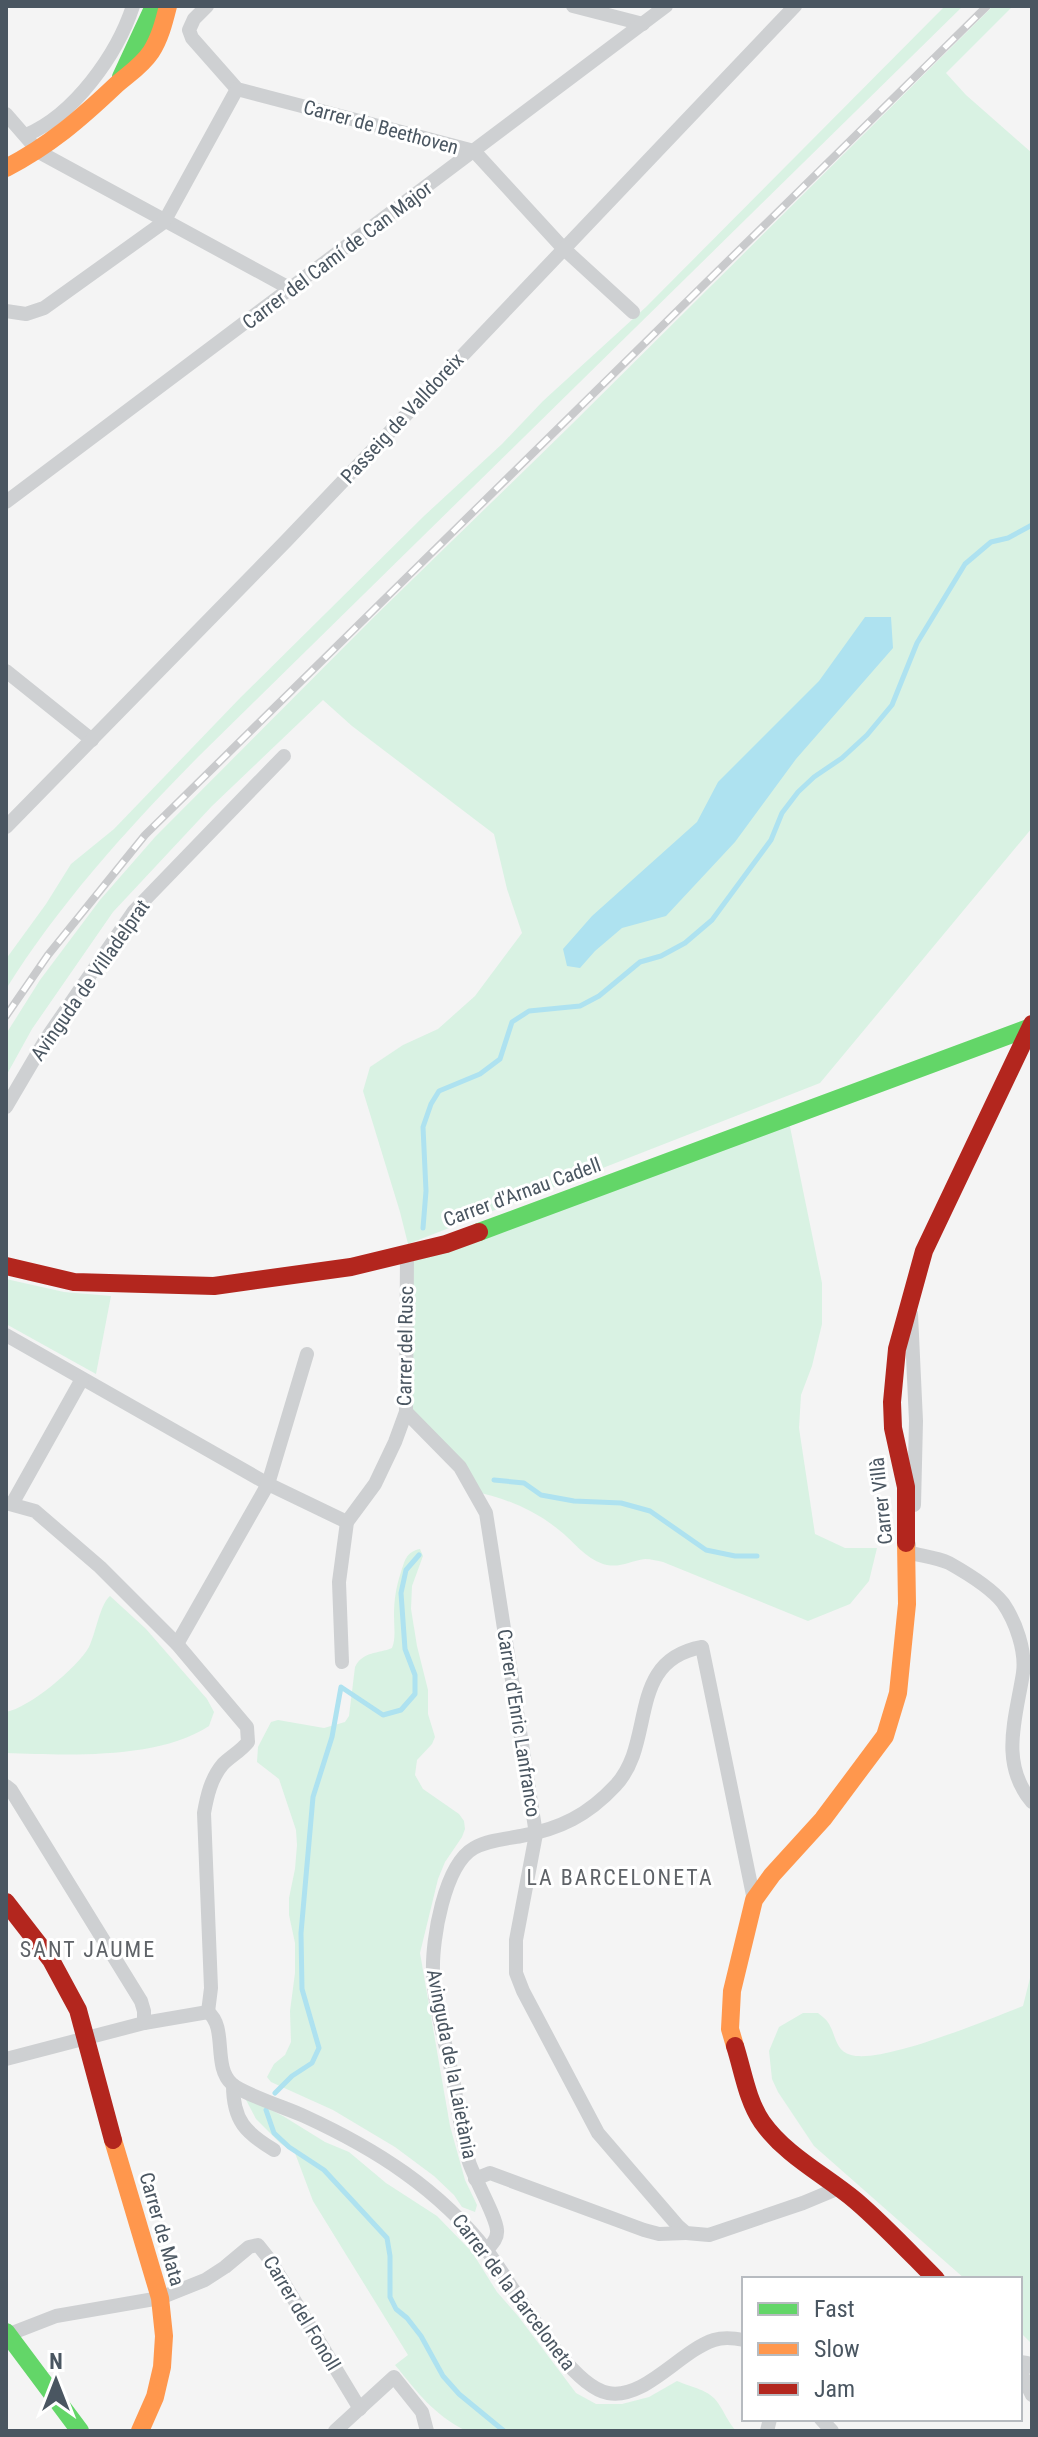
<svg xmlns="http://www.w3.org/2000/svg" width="1038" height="2437" viewBox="0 0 1038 2437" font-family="'Roboto Condensed',sans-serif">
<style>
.green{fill:#d9f2e3}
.water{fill:#aee2f0}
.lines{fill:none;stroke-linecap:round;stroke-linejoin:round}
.stream{stroke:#aee2f0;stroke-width:5}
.street{stroke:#ced0d2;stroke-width:14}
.fast{stroke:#63d668;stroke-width:18}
.slow{stroke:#ff974d;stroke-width:18}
.jam{stroke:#b3261e;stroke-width:18}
.rail-casing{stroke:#c9cacc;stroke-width:8}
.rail{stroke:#fff;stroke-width:5;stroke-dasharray:15;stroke-linecap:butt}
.labels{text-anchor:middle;stroke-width:6;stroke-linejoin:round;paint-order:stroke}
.street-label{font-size:20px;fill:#4a5661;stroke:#fff}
.neighbourhood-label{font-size:22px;letter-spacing:2px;fill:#5f6368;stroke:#fff}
</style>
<rect width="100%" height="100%" fill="#f4f4f4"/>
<!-- green -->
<g class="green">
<path d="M 945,6 L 963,6 L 199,756 C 128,828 60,903 6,989 L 6,959 L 46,904 L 71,864 L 114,829 L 241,697 L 424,516 L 502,444 L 543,401 L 646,307 Z"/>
<polygon points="993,6 1013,6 946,73 966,95 1032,153 1032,828 820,1083 408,1244 400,1212 363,1091 370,1067 403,1045 438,1029 475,996 522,933 507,889 494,834 352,726 323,700 212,806 113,912 32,1029 6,1076 6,1034 40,980 100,900 155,837 375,616 571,425"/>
<path d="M 788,1117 L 822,1283 L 822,1324 L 812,1366 L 801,1395 L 799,1428 L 815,1534 L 845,1548 L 877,1548 L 869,1581 L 850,1604 L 808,1621 L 663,1562 C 658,1561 651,1559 645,1559 C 629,1561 619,1569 603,1564 C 585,1558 573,1541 559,1530 C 536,1511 504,1497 475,1492 L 406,1412 L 407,1254 Z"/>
<polygon points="6,1279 64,1292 111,1296 96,1374 6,1324"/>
<path d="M 420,1549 L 423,1556 L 412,1586 L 411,1609 L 417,1646 L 428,1690 L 428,1714 L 435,1737 L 432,1744 L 417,1760 L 415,1775 L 423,1789 L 459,1814 L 464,1821 L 465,1829 L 462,1837 L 445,1862 L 438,1879 L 420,1953 L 450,2126 L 465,2180 L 477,2205 L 475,2212 L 462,2207 L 454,2195 L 434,2176 L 395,2147 L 333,2110 L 271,2082 L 267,2077 L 274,2064 L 285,2055 L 291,2042 L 290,2011 L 295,1973 L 295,1943 L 289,1915 L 289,1898 L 295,1869 L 297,1845 L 296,1830 L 279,1779 L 257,1762 L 258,1747 L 271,1722 L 278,1720 L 324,1728 L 345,1722 L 349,1716 L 355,1667 C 363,1651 378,1654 392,1648 C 396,1638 394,1627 394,1616 C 394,1600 396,1587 401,1572 C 405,1560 406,1552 420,1549 Z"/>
<path d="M 110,1596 L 146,1629 L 207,1699 L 214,1712 L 209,1726 C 157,1760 66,1755 6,1753 L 6,1712 C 29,1708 77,1668 89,1647 C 96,1633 100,1604 110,1596 Z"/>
<path d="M 1030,1978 L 1032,1980 L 1032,2344 L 1020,2332 L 1020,2279 L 965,2279 L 814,2146 L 778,2092 L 772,2079 L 769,2051 L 779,2027 L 803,2013 L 818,2013 C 821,2016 825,2018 827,2021 C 836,2032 834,2051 851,2055 C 883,2064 989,2019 1023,2006 Z"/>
<path d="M 244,2096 L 283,2116 L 325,2142 L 349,2152 L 386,2183 L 437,2216 L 472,2252 L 497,2292 L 518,2316 L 576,2393 L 596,2404 L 622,2404 L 649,2397 L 677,2381 C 691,2387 710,2390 718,2403 C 725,2413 728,2422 736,2431 L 466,2431 C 432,2413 419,2394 395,2365 L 408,2355 L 313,2201 L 295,2153 L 280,2143 L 256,2119 Z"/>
</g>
<!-- water -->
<polygon class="water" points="865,617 891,617 893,648 796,759 735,842 666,916 622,928 595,951 580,968 567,966 563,949 592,916 697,822 718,782 819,681"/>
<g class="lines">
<!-- stream -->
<g class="stream">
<polyline points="423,1228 426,1191 423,1127 431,1104 439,1091 480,1074 500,1059 512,1022 529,1011 580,1006 599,996 640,962 661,956 685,943 712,920 771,840 782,813 798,792 814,777 842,758 867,735 892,705 917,643 965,564 991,542 1008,538 1032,525"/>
<polyline points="494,1480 524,1483 541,1495 574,1501 621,1503 650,1511 706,1550 735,1556 757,1556"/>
<polyline points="275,2093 292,2076 312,2063 319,2048 302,1989 301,1933 313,1797 332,1737 341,1687 383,1715 401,1710 415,1694 415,1675 405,1649 401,1593 406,1570 419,1555"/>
<polyline points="266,2110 274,2133 289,2147 324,2170 387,2238 390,2256 390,2297 396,2309 407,2318 421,2336 443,2376 459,2394 504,2431"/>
</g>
<!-- street -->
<g class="street">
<polyline points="207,6 194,19 189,30 192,38 237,89 474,151 563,248 633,312"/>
<polyline points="573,6 643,24"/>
<polyline points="6,114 39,152 291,289"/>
<path d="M 26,135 C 74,115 117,55 133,6"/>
<polyline points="6,311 26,314 44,308 164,222 237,89"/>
<polyline points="6,502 666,6"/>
<polyline points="6,671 92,740"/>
<polyline points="6,827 287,540 795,6"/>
<polyline points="6,1107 46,1039 134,911 284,756"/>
<polyline points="911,1314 916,1421 914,1505"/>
<polyline points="6,1335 268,1484 347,1522"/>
<polyline points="406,1412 460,1467 486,1513 536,1834 516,1940 516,1973 523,1991 598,2133 678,2226 686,2233 709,2235 803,2203 839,2188"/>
<path d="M 6,1503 L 35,1511 L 100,1567 L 177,1644 L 247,1727 L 248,1742 C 241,1751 231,1756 223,1764 C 211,1778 207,1796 204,1813 L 211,1988 L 208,2012"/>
<polyline points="12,1504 82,1379"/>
<path d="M 909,1545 L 907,1552 C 921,1556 936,1557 949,1563 C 965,1572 992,1589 1003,1603 C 1016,1622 1026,1651 1023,1673 C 1016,1718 999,1763 1032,1802"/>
<polyline points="177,1644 268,1484 307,1354"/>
<polyline points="342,1662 339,1582 347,1522 375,1484 395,1442 406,1412 407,1254"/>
<polyline points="6,1786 11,1790 141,2001 144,2011 144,2023"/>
<path d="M 208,2012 C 228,2028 212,2066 232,2084 C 241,2093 289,2109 304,2116 C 376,2149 439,2189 488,2252 C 512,2284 568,2386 608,2393 C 645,2400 680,2351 714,2340 C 723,2337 734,2338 744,2340"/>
<polyline points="6,2059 144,2023 208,2012"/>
<path d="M 233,2085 C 233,2121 246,2133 274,2150"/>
<polyline points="475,2179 490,2173 644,2230 659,2234 686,2233"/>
<path d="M 486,2250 C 492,2245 498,2238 497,2230 C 496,2216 475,2180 469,2162 C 461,2135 458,2106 453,2079 C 446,2043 434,2008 433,1971 C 432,1940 444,1865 474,1848 C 488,1840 505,1839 521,1836 C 560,1829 588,1815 615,1786 C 657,1742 625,1661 702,1647 L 754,1900"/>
<polyline points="7,2335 56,2316 160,2298 205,2280 225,2267 249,2247 258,2245 270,2260 360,2409"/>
<polyline points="1020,2362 1027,2363 1032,2367"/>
<polyline points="1020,2371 1032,2395"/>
<polyline points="821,2419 832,2431"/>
<polyline points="335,2431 394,2377 422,2412 427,2431"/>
<polyline points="767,2431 770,2419"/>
</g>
<!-- fast -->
<g class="fast">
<polyline points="121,77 154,6"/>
<polyline points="479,1232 1031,1027"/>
<polyline points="6,2332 80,2431"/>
</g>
<!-- slow -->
<g class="slow">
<path d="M 6,168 C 50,145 79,120 115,86 C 127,75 141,67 151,52 C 160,38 164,22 168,6"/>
<polyline points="735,2046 730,2029 732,1991 754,1900 772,1875 823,1819 885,1736 898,1693 907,1604 906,1543"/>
<polyline points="113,2140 160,2298 164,2336 162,2367 155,2397 140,2431"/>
</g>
<!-- jam -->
<g class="jam">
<polyline points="6,1266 74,1282 214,1286 351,1267 446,1244 479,1232"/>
<polyline points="906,1543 906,1487 893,1428 892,1402 897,1349 924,1251 1032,1024"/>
<polyline points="6,1902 51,1960 78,2010 113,2140"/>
<path d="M 735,2046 C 743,2071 747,2100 762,2122 C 786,2156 825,2175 856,2201 C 884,2225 910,2253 936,2279"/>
</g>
<defs>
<polyline id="rail" points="6,1016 48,955 145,835 987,6"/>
</defs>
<!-- rail casing -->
<use href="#rail" class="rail-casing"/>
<!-- rail -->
<use href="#rail" class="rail"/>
</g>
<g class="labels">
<!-- street labels -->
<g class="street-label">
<text transform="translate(381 127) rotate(15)" y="7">Carrer de Beethoven</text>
<text transform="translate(337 255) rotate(-37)" y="7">Carrer del Camí de Can Major</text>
<text transform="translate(402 418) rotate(-47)" y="7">Passeig de Valldoreix</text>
<text transform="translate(90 980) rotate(-55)" y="7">Avinguda de Villadelprat</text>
<text transform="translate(522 1192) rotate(-20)" y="7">Carrer d'Arnau Cadell</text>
<text transform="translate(405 1346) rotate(-89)" y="7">Carrer del Rusc</text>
<text transform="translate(881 1501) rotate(-96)" y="7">Carrer Villà</text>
<text transform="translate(519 1723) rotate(81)" y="7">Carrer d'Enric Lanfranco</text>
<text transform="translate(452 2064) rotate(79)" y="7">Avinguda de la Laietània</text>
<text transform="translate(162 2229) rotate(74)" y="7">Carrer de Mata</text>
<text transform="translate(514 2292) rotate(53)" y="7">Carrer de la Barceloneta</text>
<text transform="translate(302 2313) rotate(59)" y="7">Carrer del Fonoll</text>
</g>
<!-- neighbourhood labels -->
<g class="neighbourhood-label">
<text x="620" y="1885">LA BARCELONETA</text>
<text x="88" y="1957">SANT JAUME</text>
</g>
</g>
<!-- border -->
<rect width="1038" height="2437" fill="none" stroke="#4a5661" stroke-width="16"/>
<!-- legend -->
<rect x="742" y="2277" width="280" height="144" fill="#ffffff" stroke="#b7bbc0" stroke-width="2"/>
<rect x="758" y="2303" width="40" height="12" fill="#63d668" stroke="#b7bbc0" stroke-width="2"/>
<text x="814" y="2317" font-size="24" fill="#4a5661">Fast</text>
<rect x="758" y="2343" width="40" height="12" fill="#ff974d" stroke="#b7bbc0" stroke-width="2"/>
<text x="814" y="2357" font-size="24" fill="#4a5661">Slow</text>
<rect x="758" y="2383" width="40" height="12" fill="#b3261e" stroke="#b7bbc0" stroke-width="2"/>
<text x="814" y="2397" font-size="24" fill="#4a5661">Jam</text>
<!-- north arrow -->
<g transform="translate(56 2381)" stroke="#ffffff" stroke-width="6" paint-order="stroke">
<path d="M0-6L14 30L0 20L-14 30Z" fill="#4a5661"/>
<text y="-12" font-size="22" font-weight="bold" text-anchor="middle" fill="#4a5661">N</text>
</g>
</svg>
